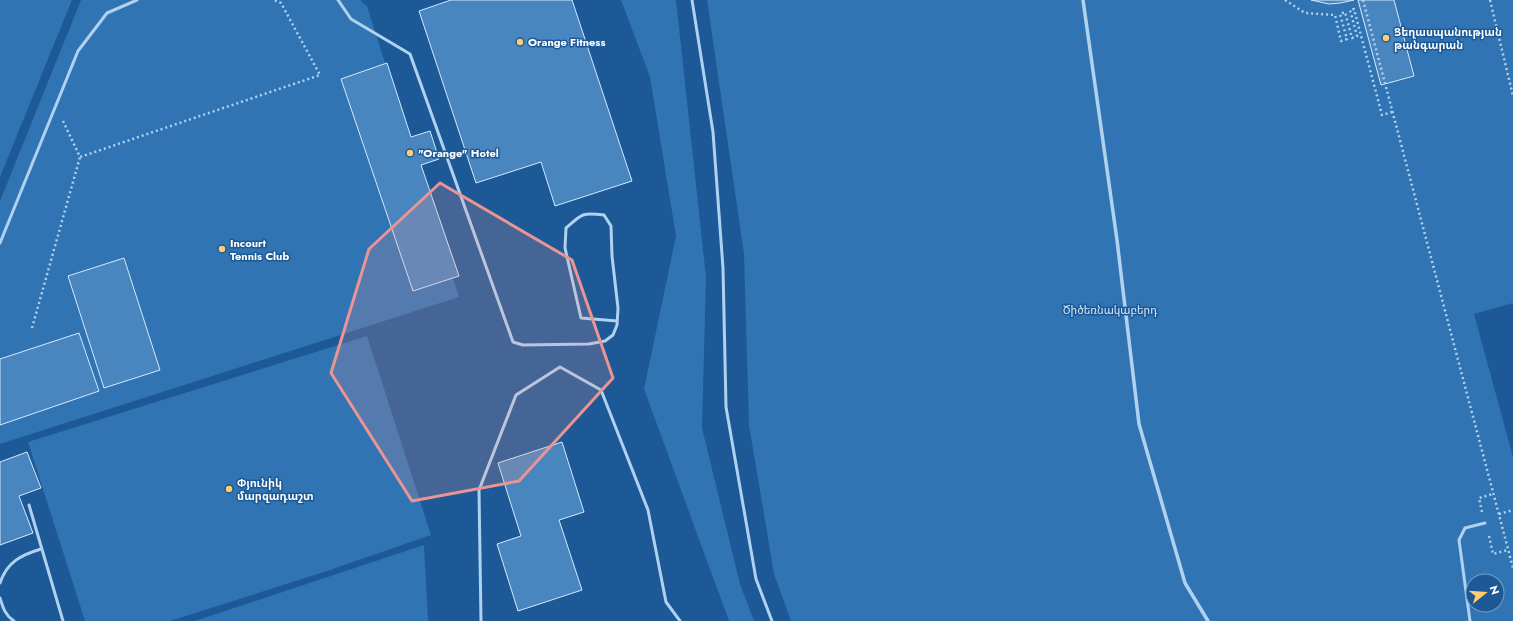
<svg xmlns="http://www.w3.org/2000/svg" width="1513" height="621" viewBox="0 0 1513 621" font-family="Jost,'Noto Sans Armenian',sans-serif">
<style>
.green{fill:#3074b4;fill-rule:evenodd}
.building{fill:#4985be;stroke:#d6e9fb}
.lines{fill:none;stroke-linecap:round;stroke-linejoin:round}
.path{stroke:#b0d1f0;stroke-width:2.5;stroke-dasharray:2 3;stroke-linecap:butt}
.service{stroke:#b0d1f0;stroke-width:3}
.pedestrian{stroke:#b0d1f0;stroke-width:3.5}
.marked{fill:#ea9494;fill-opacity:0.2;stroke:#ea9494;stroke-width:3;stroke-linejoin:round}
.poi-dot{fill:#ffcc6e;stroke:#1c5996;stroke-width:1.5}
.labels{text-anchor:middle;stroke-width:3;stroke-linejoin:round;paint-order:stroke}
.poi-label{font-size:11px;font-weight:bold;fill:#fff;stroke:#1c5996;text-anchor:start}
.park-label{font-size:11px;fill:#d6e9fb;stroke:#1c5996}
</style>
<rect width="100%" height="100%" fill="#1c5996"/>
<!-- green -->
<g class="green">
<polygon points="0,0 72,0 0,177"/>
<polygon points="81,0 360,0 367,6 459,297 0,444 0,201"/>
<polygon points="621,0 676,0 706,277 702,428 740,584 754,621 729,621 644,389 676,236 650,77"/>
<path d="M 707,0 L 1513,0 L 1513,303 L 1474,314 L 1513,457 L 1513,621 L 791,621 L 774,574 L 749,425 L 744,254 ZM 1473,581 L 1497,581 L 1497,605 L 1473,605 Z"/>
<polygon points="367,336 431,535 324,572 170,621 85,621 28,442"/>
<polygon points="424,545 428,621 195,621"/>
</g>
<!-- building -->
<g class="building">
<polygon points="451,0 572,0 632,181 555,206 541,162 476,183 419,11"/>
<polygon points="1311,0 1354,0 1340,3 1329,4"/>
<polygon points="1358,0 1394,0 1414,76 1381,85"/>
<polygon points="387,63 411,137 430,131 439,159 421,165 459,276 413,291 341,79"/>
<polygon points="124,258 160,370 104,388 68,276"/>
<polygon points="79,333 99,391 0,425 0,359"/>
<polygon points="562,442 584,512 559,520 582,590 518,611 497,544 521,536 498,463"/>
<polygon points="27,452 41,488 19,496 33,533 0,545 0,462"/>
</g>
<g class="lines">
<!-- path -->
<g class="path">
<polyline points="1285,0 1305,13 1335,15 1341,41 1347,39 1340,14 1345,12 1352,38 1357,36 1350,10 1354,9 1382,115 1392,112"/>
<polyline points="1363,0 1513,568"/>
<polyline points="1490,0 1513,96"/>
<polyline points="63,121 80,157 320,75 281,3 274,0"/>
<polyline points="32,328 80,157"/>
<polyline points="1482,512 1479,498 1493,494"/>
<polyline points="1499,514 1513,510"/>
<polyline points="1489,536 1493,554 1508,550"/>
</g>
<!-- service -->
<g class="service">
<path d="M 338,0 L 351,19 L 410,54 L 513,342 L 523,345 L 589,344 L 605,341 L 613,335 L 617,325 L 618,308 L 612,256 L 611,226 L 604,215 C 582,212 582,214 566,228 L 565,248 L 581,318 L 617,321"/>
<polyline points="692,0 713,132 723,268 726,407 756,579 772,621"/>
<polyline points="0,243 78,51 107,13 137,0"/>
<polyline points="29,505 63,621"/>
<path d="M 0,583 C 7,562 21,555 41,549"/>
<path d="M 0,598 C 3,608 5,615 14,621"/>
<polyline points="481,621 479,490 516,395 560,367 601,390 648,510 666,602 680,621"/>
<polyline points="1470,621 1459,540 1465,528 1485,523"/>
</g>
<!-- pedestrian -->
<polyline class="pedestrian" points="1083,0 1117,240 1139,424 1185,583 1208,621"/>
</g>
<!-- marked area -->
<path class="marked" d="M 440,183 L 572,260 L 613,378 L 519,481 L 412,501 L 331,373 L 369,249 Z"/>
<!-- markers -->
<g class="poi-dot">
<circle cx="1386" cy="38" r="4"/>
<circle cx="520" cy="42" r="4"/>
<circle cx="410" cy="153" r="4"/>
<circle cx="222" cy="249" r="4"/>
<circle cx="229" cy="489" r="4"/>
</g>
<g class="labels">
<!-- poi labels -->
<g class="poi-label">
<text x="1394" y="36">Ցեղասպանության<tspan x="1394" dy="13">թանգարան</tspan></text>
<text x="528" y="46">Orange Fitness</text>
<text x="418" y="157">"Orange" Hotel</text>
<text x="230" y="247">Incourt<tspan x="230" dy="13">Tennis Club</tspan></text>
<text x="237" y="487">Փյունիկ<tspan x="237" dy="13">մարզադաշտ</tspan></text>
</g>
<!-- park labels -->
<g class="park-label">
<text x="1110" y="314">Ծիծեռնակաբերդ</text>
</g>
</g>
<!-- north arrow -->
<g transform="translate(1485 593) rotate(73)"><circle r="19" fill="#1c5996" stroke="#779bc0"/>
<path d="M0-3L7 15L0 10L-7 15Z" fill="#ffcc6e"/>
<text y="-6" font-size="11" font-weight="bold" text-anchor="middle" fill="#ffffff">N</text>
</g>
</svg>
